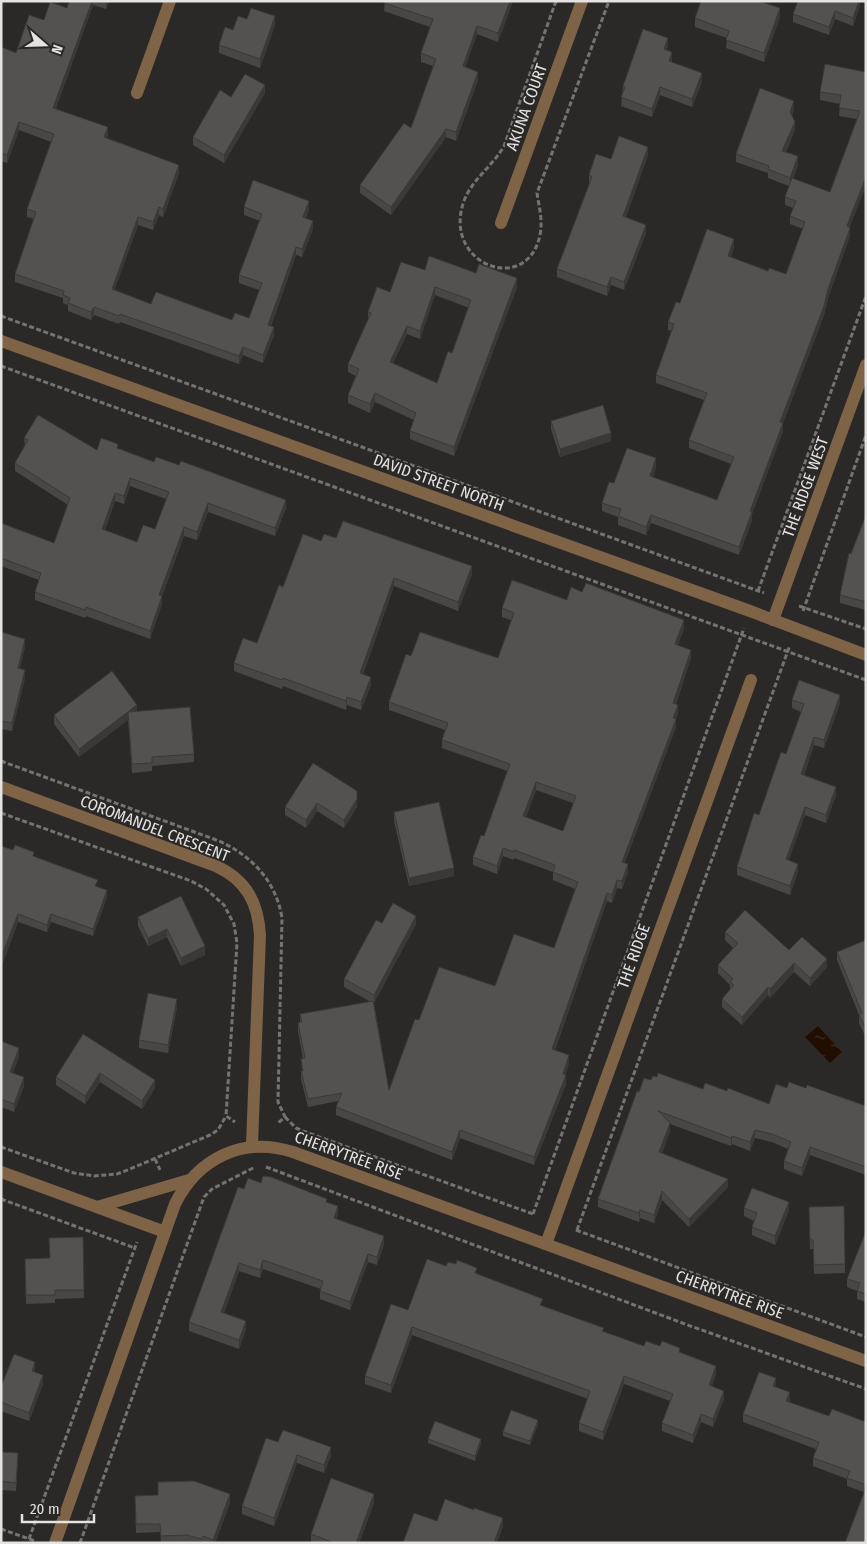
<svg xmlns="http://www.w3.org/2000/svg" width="867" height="1544" viewBox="0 0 867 1544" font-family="'Fira Sans Condensed',sans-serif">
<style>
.water{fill:url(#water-ripples)}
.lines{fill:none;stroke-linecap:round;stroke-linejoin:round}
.path{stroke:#757372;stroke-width:3;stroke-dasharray:5 2.5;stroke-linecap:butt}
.street{stroke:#7f6346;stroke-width:12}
.wall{fill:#484745;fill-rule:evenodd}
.shaded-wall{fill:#3b3938}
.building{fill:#545250;stroke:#3b3938;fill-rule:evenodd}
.labels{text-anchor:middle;stroke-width:4;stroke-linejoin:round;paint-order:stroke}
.street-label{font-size:16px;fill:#e4e3e2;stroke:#2b2927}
</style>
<defs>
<pattern id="water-ripples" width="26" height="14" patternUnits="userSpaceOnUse" patternTransform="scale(1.25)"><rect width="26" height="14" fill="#210e00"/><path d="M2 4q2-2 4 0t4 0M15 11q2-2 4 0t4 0" fill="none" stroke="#413125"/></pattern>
</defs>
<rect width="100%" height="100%" fill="#2b2927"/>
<!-- water -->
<polygon class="water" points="818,1026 842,1052 830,1063 805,1037"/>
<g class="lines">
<!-- path -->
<g class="path">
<path d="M 556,1 L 504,146 C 493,166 472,179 464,201 C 441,264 527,297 540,235 C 543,220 539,207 537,193 L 609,1"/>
<polyline points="1,316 764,593"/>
<polyline points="1,366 866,680"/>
<polyline points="758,591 866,296"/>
<polyline points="799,606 866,629"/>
<polyline points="803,611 866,435"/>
<path d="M 1,761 L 219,841 C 252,856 276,881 282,918 L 278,1102 L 285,1117 L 278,1123"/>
<polyline points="1,813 191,881 206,889 224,905 234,924 237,943 226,1116 235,1122"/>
<polyline points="285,1117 296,1128 303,1131 533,1214"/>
<polyline points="1,1147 74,1173 94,1176 117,1174 130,1169 210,1135 218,1130 226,1116"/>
<polyline points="155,1159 160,1170"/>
<polyline points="266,1167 685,1324 866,1389"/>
<polyline points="1,1199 135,1248"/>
<polyline points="533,1214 744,628"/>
<polyline points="576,1230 866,1337"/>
<polyline points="577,1230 790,645"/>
<polyline points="1,1529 35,1541"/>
<polyline points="29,1539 137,1242"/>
<polyline points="80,1543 204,1197 212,1189 255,1167"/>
</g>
<!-- street -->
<g class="street">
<polyline points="137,93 170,1"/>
<polyline points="501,223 582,1"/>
<polyline points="1,341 750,611 866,655"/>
<polyline points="773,620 866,365"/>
<path d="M 1,787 L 216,866 C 246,880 258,902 260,935 L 252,1145"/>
<polyline points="1,1172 165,1232"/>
<polyline points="97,1207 189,1180"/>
<polyline points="546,1244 751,680"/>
<path d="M 55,1543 L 175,1204 C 198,1158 243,1136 293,1152 L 866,1361"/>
</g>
</g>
<!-- wall -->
<g class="wall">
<polygon points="69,1 109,1 106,9 93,5 56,108 108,135 107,138 179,173 163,217 159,215 153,230 138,225 114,290 151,304 232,320 249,318 259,290 239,283 239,275 260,221 244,215 244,207 309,209 306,218 313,229 302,257 296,255 271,326 274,335 263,363 243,355 239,364 120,322 119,324 94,315 91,320 68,311 68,305 63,303 63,298 15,282 15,274 34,219 27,217 27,209 51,142 19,130 7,163 1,161 1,47 16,53 44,20 67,8"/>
<polygon points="385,1 513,1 498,42 477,34 465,67 478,80 456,141 446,137 391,215 360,193 360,185 411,128 433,66 421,62 421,53 430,27 384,11"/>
<polygon points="860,1 860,6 853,26 835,19 829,35 793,22 793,14"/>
<polygon points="780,17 764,62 726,48 727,38 695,27 695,18"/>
<polygon points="247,19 275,25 260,68 219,53 219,45"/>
<polygon points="668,46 666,50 672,60 672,62 702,82 692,107 660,95 652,117 621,106 623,86"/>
<polygon points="866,72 851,224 849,227 850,236 828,298 824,315 783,423 783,431 752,514 752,521 739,555 651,523 646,535 618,525 618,517 602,511 602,503 614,483 656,467 653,477 717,500 731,464 689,448 689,440 704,400 656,383 656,375 672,331 668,330 668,322 680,303 734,247 731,257 768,271 786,274 803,229 790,224 790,216 793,208 785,205 785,197 789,186 768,178 768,173 736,162 736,154 794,109 792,116 795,130 786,152 798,165 793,179 830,192 857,119 839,116 840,104 820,100 820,92"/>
<polygon points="265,93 224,163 193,145 193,137 231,97"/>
<polygon points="648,155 626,217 646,233 624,290 611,285 607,296 557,277 557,269 589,184 589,175 611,159"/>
<path d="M 425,270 L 476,273 L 517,287 L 454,456 L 410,439 L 410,431 L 414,420 L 375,402 L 370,413 L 348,403 L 348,395 L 356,376 L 348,372 L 348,364 L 368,319 L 368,312 L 390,292 ZM 435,295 L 469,308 L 452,353 L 437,383 L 393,363 L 407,334 L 420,339 Z"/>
<polygon points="551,421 611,441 560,457 551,429"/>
<path d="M 24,438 L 97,450 L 118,449 L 286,508 L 275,536 L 208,512 L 197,540 L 184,536 L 162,596 L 162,604 L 150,639 L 86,616 L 85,618 L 35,600 L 35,592 L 39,580 L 1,566 L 1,523 L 54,543 L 68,505 L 15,471 L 15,463 L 25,447 ZM 130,486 L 166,499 L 155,529 L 137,542 L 105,530 L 115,501 L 124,504 Z"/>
<polygon points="866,515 866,610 840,603 840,595 851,554"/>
<polygon points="321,541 472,574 458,611 394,586 363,674 371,685 361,710 347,705 346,710 283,686 282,689 234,671 234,663 257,643 283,587"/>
<path d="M 567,600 L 684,628 L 678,645 L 691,658 L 676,704 L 678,713 L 676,719 L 676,727 L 625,862 L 628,872 L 622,889 L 617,888 L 612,903 L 607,901 L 555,1050 L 569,1063 L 565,1075 L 566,1084 L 534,1165 L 460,1138 L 452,1160 L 336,1115 L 336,1107 L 338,1101 L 308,1107 L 301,1079 L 301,1071 L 302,1071 L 301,1059 L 303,1059 L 298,1031 L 298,1023 L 300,1023 L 300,1014 L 371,1002 L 344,987 L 344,979 L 382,923 L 416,924 L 374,1003 L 389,1090 L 419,1020 L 495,986 L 554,948 L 575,889 L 553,880 L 553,872 L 514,858 L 514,860 L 503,856 L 497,874 L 473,865 L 473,857 L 484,836 L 507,771 L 442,748 L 442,740 L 445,730 L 389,710 L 389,702 L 411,656 L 498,658 L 511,620 L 502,617 L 502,608 ZM 536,790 L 573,803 L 563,831 L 526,817 Z"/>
<polygon points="1,632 25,647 20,668 25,678 12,731 1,729"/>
<polygon points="792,700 840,703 824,748 814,745 804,775 836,795 826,823 805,815 788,860 798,872 790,895 737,875 737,867 759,815 786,754 801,712 792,708"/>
<polygon points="137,711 194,754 194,762 152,766 152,771 132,773 128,720 79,757 54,724 54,715"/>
<polygon points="313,763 357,807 344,828 317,811 306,828 285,815 285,807"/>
<polygon points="394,812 454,876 409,886 394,821"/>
<polygon points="1,846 34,857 98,887 107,897 93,936 51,922 47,932 18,922 2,965"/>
<polygon points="181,896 205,955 181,966 167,937 148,946 138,926 138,917"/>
<polygon points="725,932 789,950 827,967 810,986 794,972 770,998 768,995 742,1025 722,1007 722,999 730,989 730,985 718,973 718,965 733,948 725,940"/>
<polygon points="866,940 866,1038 859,1023 859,1015 837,960 837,952"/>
<polygon points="177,1007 168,1053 139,1048 139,1040"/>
<polygon points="83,1034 155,1088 142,1109 100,1082 85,1104 56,1085 56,1077"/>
<polygon points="1,1041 19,1056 13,1073 24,1086 14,1112 1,1107"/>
<polygon points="651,1080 703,1089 727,1091 769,1104 787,1088 806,1088 866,1106 866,1175 810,1155 802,1176 784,1169 784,1161 788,1149 772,1142 755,1138 750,1151 732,1144 731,1146 670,1124 670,1131 662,1153 728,1187 689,1227 662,1200 654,1223 640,1218 639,1222 598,1207 598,1199 639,1092"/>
<polygon points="261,1183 327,1202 338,1214 336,1219 384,1244 377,1265 368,1262 350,1310 320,1299 320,1291 321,1289 263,1269 260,1278 239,1271 224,1313 246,1329 239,1349 189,1331 189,1322 244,1189"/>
<polygon points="844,1206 845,1273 814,1274 813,1249 810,1249 809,1207"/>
<polygon points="744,1208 789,1210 775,1245 752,1235 752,1227 754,1221 744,1216"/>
<polygon points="866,1231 866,1302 857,1299 857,1291 847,1287 847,1279"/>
<polygon points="83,1237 84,1298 55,1299 55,1303 26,1304 25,1259 49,1258"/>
<polygon points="446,1266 477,1274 543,1306 604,1332 644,1346 660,1346 680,1353 716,1374 712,1386 724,1399 713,1427 701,1422 693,1443 662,1431 662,1423 670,1401 624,1384 603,1440 579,1431 579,1423 588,1399 412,1335 391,1393 365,1384 365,1376 408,1310"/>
<polygon points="35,1370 34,1372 43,1384 29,1421 1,1411 1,1387"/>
<polygon points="776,1387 790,1400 789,1402 829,1416 866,1422 866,1543 864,1492 847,1486 847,1479 813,1466 813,1458 816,1449 743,1422 743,1414"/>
<polygon points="538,1424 530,1445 503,1436 503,1432"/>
<polygon points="428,1439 481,1443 475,1461 428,1443"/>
<polygon points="278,1442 331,1456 324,1473 297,1463 274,1526 242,1514 242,1506"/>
<polygon points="1,1452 18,1461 16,1491 1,1490"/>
<polygon points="135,1496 230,1503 215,1543 161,1543 160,1532 136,1533"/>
<polygon points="374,1503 359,1543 311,1542 311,1534"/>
</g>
<!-- shaded-wall -->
<g class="shaded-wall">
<polygon points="92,1 93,1 93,5 53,116 53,108"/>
<polygon points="106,1 109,1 106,9"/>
<polygon points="510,1 513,1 498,42 498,33"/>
<polygon points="859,1 860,1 860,6 853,26 853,18"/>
<polygon points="780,8 780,17 764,62 764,53"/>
<polygon points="835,11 835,19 829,35 829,27"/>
<polygon points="275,16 275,25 260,68 260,59"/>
<polygon points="477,26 477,34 463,74 463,66"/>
<polygon points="668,38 668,46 664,57 664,49"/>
<polygon points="672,52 672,60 669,69 669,61"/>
<polygon points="478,72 478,80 456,141 456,132"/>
<polygon points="702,73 702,82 692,107 692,99"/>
<polygon points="265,85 265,93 224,163 224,155"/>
<polygon points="660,87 660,95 652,117 652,109"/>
<polygon points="794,101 794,109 790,121 790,112"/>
<polygon points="19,122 19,130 7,163 7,155"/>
<polygon points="795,122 795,130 782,159 782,151"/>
<polygon points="108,127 108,135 104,145 104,137"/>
<polygon points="446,129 446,137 391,215 391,207"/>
<polygon points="648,147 648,155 623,225 623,216"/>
<polygon points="798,156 798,165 790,186 790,178"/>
<polygon points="179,165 179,173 163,217 163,209"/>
<polygon points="866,177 866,186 851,224 847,235 847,226 851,215"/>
<polygon points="309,201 309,209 303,225 303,217"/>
<polygon points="159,207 159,215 153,230 153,222"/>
<polygon points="138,217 138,225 112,297 112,289"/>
<polygon points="313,221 313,229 302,257 302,249"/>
<polygon points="646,225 646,233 624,290 624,282"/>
<polygon points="850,228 850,236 828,298 824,315 783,423 783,431 752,514 752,521 739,555 739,547 750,511 780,422"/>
<polygon points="734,239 734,247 728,264 728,256"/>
<polygon points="296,247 296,255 268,333 268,325"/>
<polygon points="611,277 611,285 607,296 607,287"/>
<polygon points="517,278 517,287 454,456 454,447"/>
<polygon points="435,287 435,295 420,339 420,331"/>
<polygon points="94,307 94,315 91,320 91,312"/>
<polygon points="407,326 407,334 390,370 390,362"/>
<polygon points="274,327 274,335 263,363 263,355"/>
<polygon points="243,347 243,355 239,364 239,356"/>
<polygon points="375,393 375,402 370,413 370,404"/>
<polygon points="611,433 611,441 560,457 560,449"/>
<polygon points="656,458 656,467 650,484 650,476"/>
<polygon points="130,478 130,486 124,504 124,496"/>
<polygon points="115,493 115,501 102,538 102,529"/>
<polygon points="286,500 286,508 275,536 275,528"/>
<polygon points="208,503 208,512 197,540 197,532"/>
<polygon points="651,515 651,523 646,535 646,527"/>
<polygon points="184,527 184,536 159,603 159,595"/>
<polygon points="472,566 472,574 458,611 458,602"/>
<polygon points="394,578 394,586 360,681 360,673"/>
<polygon points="162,596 162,604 150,639 150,631"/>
<polygon points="684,620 684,628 675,652 675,644"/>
<polygon points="25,639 25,647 18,676 18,668"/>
<polygon points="691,650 691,658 673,711 673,703"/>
<polygon points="25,670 25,678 12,731 12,723"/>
<polygon points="371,677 371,685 361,710 361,702"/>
<polygon points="840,695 840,703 824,748 824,740"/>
<polygon points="347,697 347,705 346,710 346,701"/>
<polygon points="137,705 137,713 128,712 128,720 79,757 79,749"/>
<polygon points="678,705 678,713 674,723 676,719 676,727 622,870 622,862"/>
<polygon points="814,737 814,745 801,782 801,774"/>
<polygon points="536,782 536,790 523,824 523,816"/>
<polygon points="836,787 836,795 826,823 826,815"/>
<polygon points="357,799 357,807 344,828 344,820"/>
<polygon points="317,803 317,811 306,828 306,820"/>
<polygon points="805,807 805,815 786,868 786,859"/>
<polygon points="503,848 503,856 497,874 497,866"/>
<polygon points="628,864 628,872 622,889 622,881"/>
<polygon points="798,864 798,872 790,895 790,886"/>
<polygon points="454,868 454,876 409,886 409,878"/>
<polygon points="617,880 617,888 612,903 612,895"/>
<polygon points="107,890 107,897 93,936 93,929"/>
<polygon points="607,893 607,901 552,1057 552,1049"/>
<polygon points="18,914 18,922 2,965 2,957"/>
<polygon points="51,914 51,922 47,932 47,925"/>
<polygon points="416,916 416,924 374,1003 374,995"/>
<polygon points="167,929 167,937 148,946 148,938"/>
<polygon points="205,946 205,955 181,966 181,958"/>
<polygon points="827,959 827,967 810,986 810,978"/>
<polygon points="794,963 794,972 770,998 770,989"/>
<polygon points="768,987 768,995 742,1025 742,1017"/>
<polygon points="177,999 177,1007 168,1053 168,1045"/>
<polygon points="19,1048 19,1056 10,1081 10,1072"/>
<polygon points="569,1055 569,1063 563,1082 563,1074"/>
<polygon points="100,1073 100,1082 85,1104 85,1096"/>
<polygon points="566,1075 566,1084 534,1165 534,1157"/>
<polygon points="24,1077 24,1086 14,1112 14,1104"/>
<polygon points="155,1080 155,1088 142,1109 142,1101"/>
<polygon points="670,1123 670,1131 659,1161 659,1152"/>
<polygon points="460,1130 460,1138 452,1160 452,1152"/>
<polygon points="755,1130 755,1138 750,1151 750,1142"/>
<polygon points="732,1136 732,1144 731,1146 731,1138"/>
<polygon points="810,1147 810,1155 802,1176 802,1168"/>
<polygon points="728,1179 728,1187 689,1227 689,1219"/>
<polygon points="662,1191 662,1200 654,1223 654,1215"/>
<polygon points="789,1202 789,1210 775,1245 775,1236"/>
<polygon points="338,1206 338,1214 334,1227 334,1218"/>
<polygon points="640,1210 640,1218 639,1222 639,1213"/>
<polygon points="384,1236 384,1244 377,1265 377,1257"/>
<polygon points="368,1254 368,1262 350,1310 350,1302"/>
<polygon points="263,1260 263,1269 260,1278 260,1270"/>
<polygon points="239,1263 239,1271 221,1320 221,1312"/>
<polygon points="246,1321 246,1329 239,1349 239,1340"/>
<polygon points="412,1327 412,1335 391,1393 391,1385"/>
<polygon points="35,1362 35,1370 32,1379 32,1371"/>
<polygon points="716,1366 716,1374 709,1393 709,1385"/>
<polygon points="43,1375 43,1384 29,1421 29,1413"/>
<polygon points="624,1376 624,1384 603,1440 603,1432"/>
<polygon points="776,1378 776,1386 773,1386"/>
<polygon points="724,1391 724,1399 713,1427 713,1419"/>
<polygon points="790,1392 790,1400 786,1409 786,1401"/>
<polygon points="701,1414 701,1422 693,1443 693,1435"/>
<polygon points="538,1420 538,1424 530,1445 530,1441"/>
<polygon points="481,1439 481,1443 475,1461 475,1456"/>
<polygon points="331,1447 331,1456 324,1473 324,1465"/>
<polygon points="297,1455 297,1463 274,1526 274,1518"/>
<polygon points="230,1494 230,1503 215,1543 213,1543 213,1540"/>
<polygon points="374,1494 374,1503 359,1543 356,1543"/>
<polygon points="503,1518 503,1527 497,1543 494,1543"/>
</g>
<!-- building -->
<g class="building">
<polygon points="69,1 92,1 53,108 108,127 104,137 179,165 163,209 159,207 153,222 138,217 112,289 151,304 156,292 232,320 235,313 249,318 262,283 239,275 262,214 244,207 253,180 309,201 303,217 313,221 302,249 296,247 268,325 274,327 263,355 243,347 239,356 120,314 119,316 94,307 91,312 68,303 70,298 63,295 64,291 15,274 36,212 27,209 54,134 19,122 7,155 1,153 1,47 16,53 29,15 44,20 50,2 67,8"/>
<polygon points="385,1 510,1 498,33 477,26 463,66 478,72 456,132 446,129 391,207 360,185 404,123 411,128 436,59 421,53 433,19 384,3"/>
<polygon points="701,1 759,1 780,8 764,53 726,40 729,31 695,18"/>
<polygon points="798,1 859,1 853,18 835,11 829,27 793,14"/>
<polygon points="251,8 275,16 260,59 219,45 225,27 233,30 238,16 247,19"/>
<polygon points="643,29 668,38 664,49 672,52 669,61 702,73 692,99 660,87 652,109 621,97 625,87 623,86"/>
<polygon points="825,64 866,72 866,177 851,215 847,226 850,228 828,289 824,306 780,422 783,423 750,511 752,512 739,547 651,515 646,527 618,516 621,509 602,503 609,482 614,483 627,448 656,458 650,476 717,500 734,457 689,440 707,393 656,375 674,324 668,322 676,302 680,303 707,229 734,239 728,256 768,271 769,268 786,274 805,222 790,216 796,201 785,197 792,178 830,192 860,111 839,108 841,95 820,92"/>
<polygon points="245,74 265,85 224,155 193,137 220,90 231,97"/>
<polygon points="760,88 794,101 790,112 795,122 782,151 798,156 790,178 768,169 769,166 736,154"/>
<polygon points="619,136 648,147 623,216 646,225 624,282 611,277 607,287 557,269 592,177 589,175 596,154 611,159"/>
<path d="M 429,256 L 476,273 L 479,264 L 517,278 L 454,447 L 410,431 L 416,413 L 375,393 L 370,404 L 348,395 L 359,369 L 348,364 L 371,313 L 368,312 L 377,287 L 390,292 L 401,262 L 425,270 ZM 435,287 L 471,300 L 452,353 L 448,351 L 437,383 L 390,362 L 407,326 L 420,331 Z"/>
<polygon points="603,405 611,433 560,449 551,421"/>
<path d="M 38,415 L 97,450 L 101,438 L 118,444 L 117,448 L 154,462 L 156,457 L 179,465 L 181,461 L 286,500 L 275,528 L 208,503 L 197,532 L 184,527 L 159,595 L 162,596 L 150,631 L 86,607 L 85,610 L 35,592 L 41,573 L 1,558 L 1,523 L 54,543 L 70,498 L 15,463 L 28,440 L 24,438 ZM 130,478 L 169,492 L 155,529 L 143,525 L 137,542 L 102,529 L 115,493 L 124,496 Z"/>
<polygon points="866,515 866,602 840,595 849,553 851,554"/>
<polygon points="343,521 472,566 458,602 394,578 360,673 371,677 361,702 347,697 346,701 283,678 282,680 234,663 243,638 257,643 279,585 283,587 303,534 321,541 324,534 336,538"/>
<path d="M 512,580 L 567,600 L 571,587 L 582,592 L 586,583 L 684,620 L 675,644 L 691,650 L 673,703 L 678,705 L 673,718 L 676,719 L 622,862 L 628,864 L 622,881 L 617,880 L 612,895 L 607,893 L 552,1049 L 569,1055 L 563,1074 L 566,1075 L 534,1157 L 460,1130 L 452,1152 L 336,1107 L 342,1093 L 308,1099 L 301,1071 L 303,1071 L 301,1059 L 305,1058 L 298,1023 L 302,1022 L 300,1014 L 373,1001 L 389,1090 L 415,1019 L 419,1020 L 439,967 L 495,986 L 514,934 L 554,948 L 578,882 L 553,872 L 555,865 L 514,850 L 514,852 L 503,848 L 497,866 L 473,857 L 481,835 L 484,836 L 510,764 L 442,740 L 448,723 L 389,702 L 406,654 L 411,656 L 420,632 L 498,658 L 514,613 L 502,608 ZM 536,782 L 576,796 L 563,831 L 523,816 Z"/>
<polygon points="1,632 25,639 18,668 25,670 12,723 1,721"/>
<polygon points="112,671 137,705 79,749 54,715"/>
<polygon points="799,680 840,695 824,740 814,737 801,774 836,787 826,815 805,807 786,859 798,864 790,886 737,867 754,813 759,815 781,752 786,754 804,704 792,700"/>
<polygon points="190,707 194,754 152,757 152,763 132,764 128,712"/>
<polygon points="313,763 357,791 357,799 344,820 317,803 306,820 285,807"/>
<polygon points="439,802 454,868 409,878 394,812"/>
<polygon points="15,845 34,852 33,856 98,880 95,886 107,890 93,929 51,914 47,925 18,914 1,957 1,846 13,850"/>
<polygon points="181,896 205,946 181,958 167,929 148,938 138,917"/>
<polygon points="393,903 416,916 374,995 344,979 376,920 382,923"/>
<polygon points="745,910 789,950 802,937 827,959 810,978 794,963 770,989 768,987 742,1017 722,999 734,985 730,982 733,979 718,965 738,943 725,932"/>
<polygon points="866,940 866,1029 859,1015 862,1013 837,952"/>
<polygon points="148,993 177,999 168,1045 139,1040"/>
<polygon points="83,1034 155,1080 142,1101 100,1073 85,1096 56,1077"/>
<polygon points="1,1041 19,1048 10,1072 24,1077 14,1104 1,1099"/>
<polygon points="658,1073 703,1089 705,1083 727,1091 728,1088 769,1104 776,1084 787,1088 789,1082 806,1088 807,1085 866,1106 866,1167 810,1147 802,1168 784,1161 791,1142 772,1134 755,1130 750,1142 732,1136 731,1138 658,1111 670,1123 659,1152 728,1179 689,1219 662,1191 654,1215 640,1210 639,1213 598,1199 637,1091 639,1092 644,1078 651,1080 653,1076 657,1077"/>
<polygon points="263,1176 271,1177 327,1199 326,1202 338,1206 334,1218 384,1236 377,1257 368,1254 350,1302 320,1291 323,1281 263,1260 260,1270 239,1263 221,1312 246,1321 239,1340 189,1322 238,1187 244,1189 248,1178 261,1183"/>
<polygon points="752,1188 789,1202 775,1236 752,1227 757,1213 744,1208"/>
<polygon points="844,1206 845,1264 814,1265 813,1240 810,1240 809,1207"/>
<polygon points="866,1231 866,1294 857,1291 860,1283 847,1279"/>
<polygon points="83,1237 84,1290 55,1290 55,1295 26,1295 25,1259 50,1258 49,1238"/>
<polygon points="427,1259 446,1266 448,1262 456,1264 457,1260 477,1268 475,1273 543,1299 540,1305 604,1328 602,1331 644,1346 646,1341 660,1346 662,1341 680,1348 679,1352 716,1366 709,1385 724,1391 713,1419 701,1414 693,1435 662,1423 673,1394 624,1376 603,1432 579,1423 590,1391 412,1327 391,1385 365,1376 391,1304 408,1310"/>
<polygon points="14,1354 35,1362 32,1371 43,1375 29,1413 1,1402 1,1387"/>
<polygon points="759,1372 776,1378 773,1386 790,1392 786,1401 829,1416 832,1409 866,1422 866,1485 847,1478 850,1471 813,1458 819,1442 743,1414"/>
<polygon points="511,1410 538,1420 530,1441 503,1432"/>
<polygon points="435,1421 481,1439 475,1456 428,1439"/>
<polygon points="283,1430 331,1447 324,1465 297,1455 274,1518 242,1506 266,1438 278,1442"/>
<polygon points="1,1452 18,1453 16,1483 1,1481"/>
<polygon points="331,1478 374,1494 356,1543 334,1543 311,1534"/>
<polygon points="194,1481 230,1494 213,1540 203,1536 201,1539 187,1535 161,1536 160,1524 136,1524 135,1496 158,1495 158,1482"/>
<polygon points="866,1487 866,1543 845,1543"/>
<polygon points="445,1499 474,1510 474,1508 503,1518 494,1543 403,1543 414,1513 437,1521"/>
</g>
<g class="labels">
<!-- street labels -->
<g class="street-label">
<text transform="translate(526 107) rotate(-70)" y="6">AKUNA COURT</text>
<text transform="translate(439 482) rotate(20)" y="6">DAVID STREET NORTH</text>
<text transform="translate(805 487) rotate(-70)" y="6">THE RIDGE WEST</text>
<text transform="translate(155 828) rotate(21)" y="6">COROMANDEL CRESCENT</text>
<text transform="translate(633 956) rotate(-70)" y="6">THE RIDGE</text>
<text transform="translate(349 1155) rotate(20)" y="6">CHERRYTREE RISE</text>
<text transform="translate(730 1294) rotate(20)" y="6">CHERRYTREE RISE</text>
</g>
</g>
<!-- border -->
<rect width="867" height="1544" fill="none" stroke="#e4e3e2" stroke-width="5"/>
<!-- north arrow -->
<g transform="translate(45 45) rotate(110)" stroke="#2b2927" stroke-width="4" paint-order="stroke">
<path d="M0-4L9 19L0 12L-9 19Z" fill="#e4e3e2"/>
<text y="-8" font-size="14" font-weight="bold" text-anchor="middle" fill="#e4e3e2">N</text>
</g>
<!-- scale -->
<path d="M22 1514v8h72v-8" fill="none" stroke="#e4e3e2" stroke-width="2.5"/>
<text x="30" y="1514" font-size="15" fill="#e4e3e2" stroke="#2b2927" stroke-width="4" paint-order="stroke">20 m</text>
</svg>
